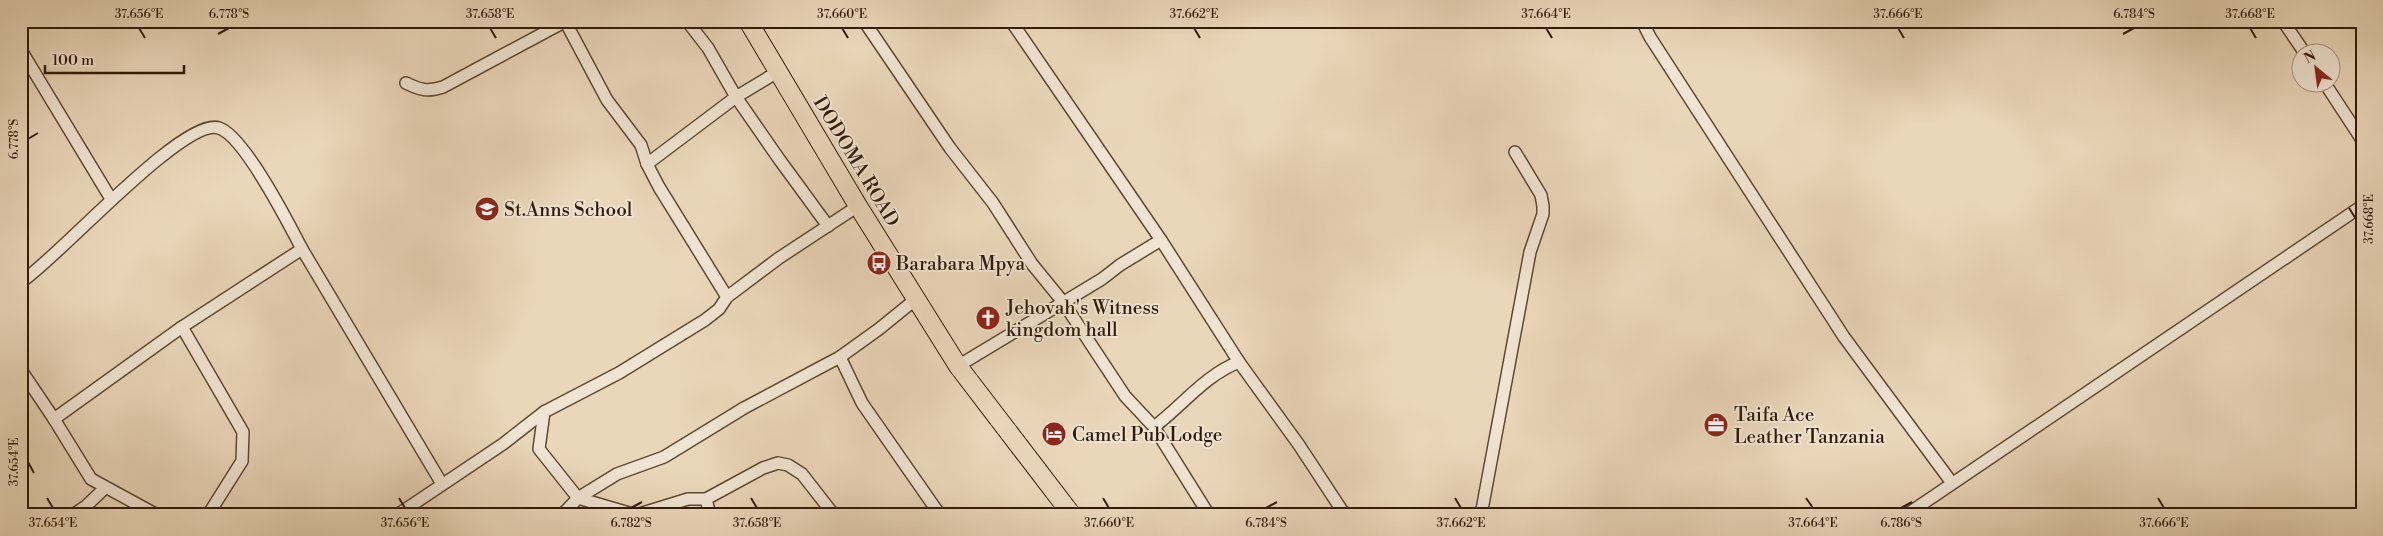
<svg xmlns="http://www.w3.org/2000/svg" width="2383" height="536" viewBox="0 0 2383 536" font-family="'Libre Bodoni',serif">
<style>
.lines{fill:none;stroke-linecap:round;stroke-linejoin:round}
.minor-casing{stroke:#5f4a33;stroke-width:14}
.trunk-casing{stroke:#311b06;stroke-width:20}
.minor{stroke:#f1e4d2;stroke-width:11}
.trunk{stroke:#ead6b9;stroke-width:18}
.ticks{fill:none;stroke:#311b06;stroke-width:2}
.labels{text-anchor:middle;stroke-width:4;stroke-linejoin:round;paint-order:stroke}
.street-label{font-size:19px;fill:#311b06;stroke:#f1e4d2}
.poi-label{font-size:19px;fill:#311b06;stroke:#f1e4d2;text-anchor:start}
.neatline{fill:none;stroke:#311b06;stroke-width:2}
.ticks-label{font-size:12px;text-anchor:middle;fill:#311b06}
</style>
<rect width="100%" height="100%" fill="#ead6b9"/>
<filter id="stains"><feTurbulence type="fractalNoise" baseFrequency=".004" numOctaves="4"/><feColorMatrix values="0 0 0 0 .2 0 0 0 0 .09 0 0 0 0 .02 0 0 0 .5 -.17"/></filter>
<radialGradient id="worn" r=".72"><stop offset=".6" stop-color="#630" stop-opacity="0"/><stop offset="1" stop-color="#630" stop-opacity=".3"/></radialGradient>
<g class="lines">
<defs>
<g id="minor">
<polyline points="565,21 607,100 641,145 647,164 659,187 727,297"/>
<polyline points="687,21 708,48 736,97 779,159 828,226"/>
<polyline points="864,21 950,148 993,203 1032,264 1063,302 1125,396 1154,427 1209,515"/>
<polyline points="1011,21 1161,240 1239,362 1299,445 1345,515"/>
<polyline points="1642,21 1650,37 1844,337 1952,483"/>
<polyline points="2283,21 2304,52"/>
<polyline points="21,50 111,199"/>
<polyline points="2324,82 2362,140"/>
<path d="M 406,83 C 420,90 428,92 443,87 L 566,21"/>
<polyline points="647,164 736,97 779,71"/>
<path d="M 21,282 C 57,259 184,116 219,128 C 244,136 289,224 302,249"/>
<polyline points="182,327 243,432 242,461 208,515"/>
<polyline points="840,357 862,403 940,515"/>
<polyline points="958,366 1102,279 1120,265 1161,240"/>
<polyline points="21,370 54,419 91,479 157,515"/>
<polyline points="544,412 539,449 578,498 636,515"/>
<polyline points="54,419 182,327 302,249 442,484"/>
<path d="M 1154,427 C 1182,406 1205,375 1239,362"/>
<polyline points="706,499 710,515"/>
<polyline points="73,515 86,506 105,488"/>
<polyline points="397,515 503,444 544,412 619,373 705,320 719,309 727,297 779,258 858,206"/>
<polyline points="562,515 578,498 617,474 664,457 744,408 840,357 879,329 916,299"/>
<polyline points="636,515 688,499 706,499 763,468 778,463 788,465 802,474 834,515"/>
<polyline points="1481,515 1530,252 1543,214 1543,206 1541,195 1515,152"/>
<polyline points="1906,515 2362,206"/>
</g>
<polyline id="trunk" points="748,21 858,206 958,366 1072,515"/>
</defs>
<!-- minor casing -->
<use href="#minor" class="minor-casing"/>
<!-- trunk casing -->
<use href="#trunk" class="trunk-casing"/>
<!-- minor -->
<use href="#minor" class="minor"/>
<!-- trunk -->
<use href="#trunk" class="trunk"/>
</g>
<!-- ticks -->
<path class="ticks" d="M 139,28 L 145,38M 490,28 L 496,38M 842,28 L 848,38M 1194,28 L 1200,38M 1546,28 L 1552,38M 1898,28 L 1904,38M 2250,28 L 2256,38M 218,34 L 229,28M 2123,34 L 2134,28M 28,139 L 38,133M 2349,208 L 2356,219M 28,462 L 34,473M 47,498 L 53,508M 399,498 L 405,508M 751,498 L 757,508M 1103,498 L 1109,508M 1455,498 L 1461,508M 1806,498 L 1813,508M 2158,498 L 2164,508M 631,508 L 642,502M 1266,508 L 1277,502M 1901,508 L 1912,502"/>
<!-- icons -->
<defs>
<symbol id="school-disc" viewBox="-11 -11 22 22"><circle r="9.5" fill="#8f2418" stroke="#f1e4d2"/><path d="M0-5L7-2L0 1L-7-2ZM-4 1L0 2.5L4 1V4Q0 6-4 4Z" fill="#fff"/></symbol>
<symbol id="bus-disc" viewBox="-11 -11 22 22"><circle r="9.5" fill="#8f2418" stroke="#f1e4d2"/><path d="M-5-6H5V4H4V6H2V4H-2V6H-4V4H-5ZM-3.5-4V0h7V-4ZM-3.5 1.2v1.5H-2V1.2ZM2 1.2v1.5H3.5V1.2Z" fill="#fff"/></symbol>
<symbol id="church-disc" viewBox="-11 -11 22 22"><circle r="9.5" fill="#8f2418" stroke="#f1e4d2"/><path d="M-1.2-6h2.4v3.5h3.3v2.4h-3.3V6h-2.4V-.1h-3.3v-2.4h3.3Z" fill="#fff"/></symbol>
<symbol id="office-disc" viewBox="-11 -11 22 22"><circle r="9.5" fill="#8f2418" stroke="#f1e4d2"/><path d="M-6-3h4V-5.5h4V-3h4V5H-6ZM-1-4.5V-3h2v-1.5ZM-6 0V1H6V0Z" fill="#fff"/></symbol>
<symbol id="hotel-disc" viewBox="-11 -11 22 22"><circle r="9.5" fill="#8f2418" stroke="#f1e4d2"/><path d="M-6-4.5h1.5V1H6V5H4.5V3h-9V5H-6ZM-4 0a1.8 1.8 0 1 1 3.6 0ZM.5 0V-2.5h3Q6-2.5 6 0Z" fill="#fff"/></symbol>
</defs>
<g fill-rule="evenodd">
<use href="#school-disc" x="473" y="195" width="28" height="28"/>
<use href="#bus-disc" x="865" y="249" width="28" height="28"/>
<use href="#church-disc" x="974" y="304" width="28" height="28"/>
<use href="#office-disc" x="1702" y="411" width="28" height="28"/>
<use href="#hotel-disc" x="1040" y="420" width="28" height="28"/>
</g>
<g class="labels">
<!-- street labels -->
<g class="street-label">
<text transform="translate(857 161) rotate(59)" y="7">DODOMA ROAD</text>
</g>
<!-- poi labels -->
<g class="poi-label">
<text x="504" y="216">St.Anns School</text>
<text x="896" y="270">Barabara Mpya</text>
<text x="1006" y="314">Jehovah's Witness<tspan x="1006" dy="22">kingdom hall</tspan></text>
<text x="1734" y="421">Taifa Ace<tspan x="1734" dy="22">Leather Tanzania</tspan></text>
<text x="1072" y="441">Camel Pub Lodge</text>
</g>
</g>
<!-- margin -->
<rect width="2383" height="536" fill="none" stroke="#ead6b9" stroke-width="55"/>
<!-- north arrow -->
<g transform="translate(2316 68) rotate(331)"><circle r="24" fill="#f1e4d2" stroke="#a49480"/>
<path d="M0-4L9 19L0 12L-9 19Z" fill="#8f2418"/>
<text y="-8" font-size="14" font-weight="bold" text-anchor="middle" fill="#311b06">N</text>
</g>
<!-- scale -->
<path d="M45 65v8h139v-8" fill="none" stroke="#311b06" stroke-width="2.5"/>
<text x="52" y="65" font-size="15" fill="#311b06" stroke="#f1e4d2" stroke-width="4" paint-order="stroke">100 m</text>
<rect x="28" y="28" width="2328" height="480" class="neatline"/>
<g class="ticks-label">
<text x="139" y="18">37.656°E</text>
<text x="229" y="18">6.778°S</text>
<text x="490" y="18">37.658°E</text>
<text x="842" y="18">37.660°E</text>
<text x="1194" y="18">37.662°E</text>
<text x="1546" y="18">37.664°E</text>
<text x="1898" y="18">37.666°E</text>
<text x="2134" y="18">6.784°S</text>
<text x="2250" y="18">37.668°E</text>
<text transform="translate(14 139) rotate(-90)" y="4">6.778°S</text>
<text transform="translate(2369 219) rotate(-90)" y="4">37.668°E</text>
<text transform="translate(14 462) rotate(-90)" y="4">37.654°E</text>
<text x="53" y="527">37.654°E</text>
<text x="405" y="527">37.656°E</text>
<text x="631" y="527">6.782°S</text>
<text x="757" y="527">37.658°E</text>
<text x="1109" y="527">37.660°E</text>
<text x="1266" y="527">6.784°S</text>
<text x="1461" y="527">37.662°E</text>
<text x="1813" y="527">37.664°E</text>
<text x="1901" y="527">6.786°S</text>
<text x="2164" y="527">37.666°E</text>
</g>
<rect width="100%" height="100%" filter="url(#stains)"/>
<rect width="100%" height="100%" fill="url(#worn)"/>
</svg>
